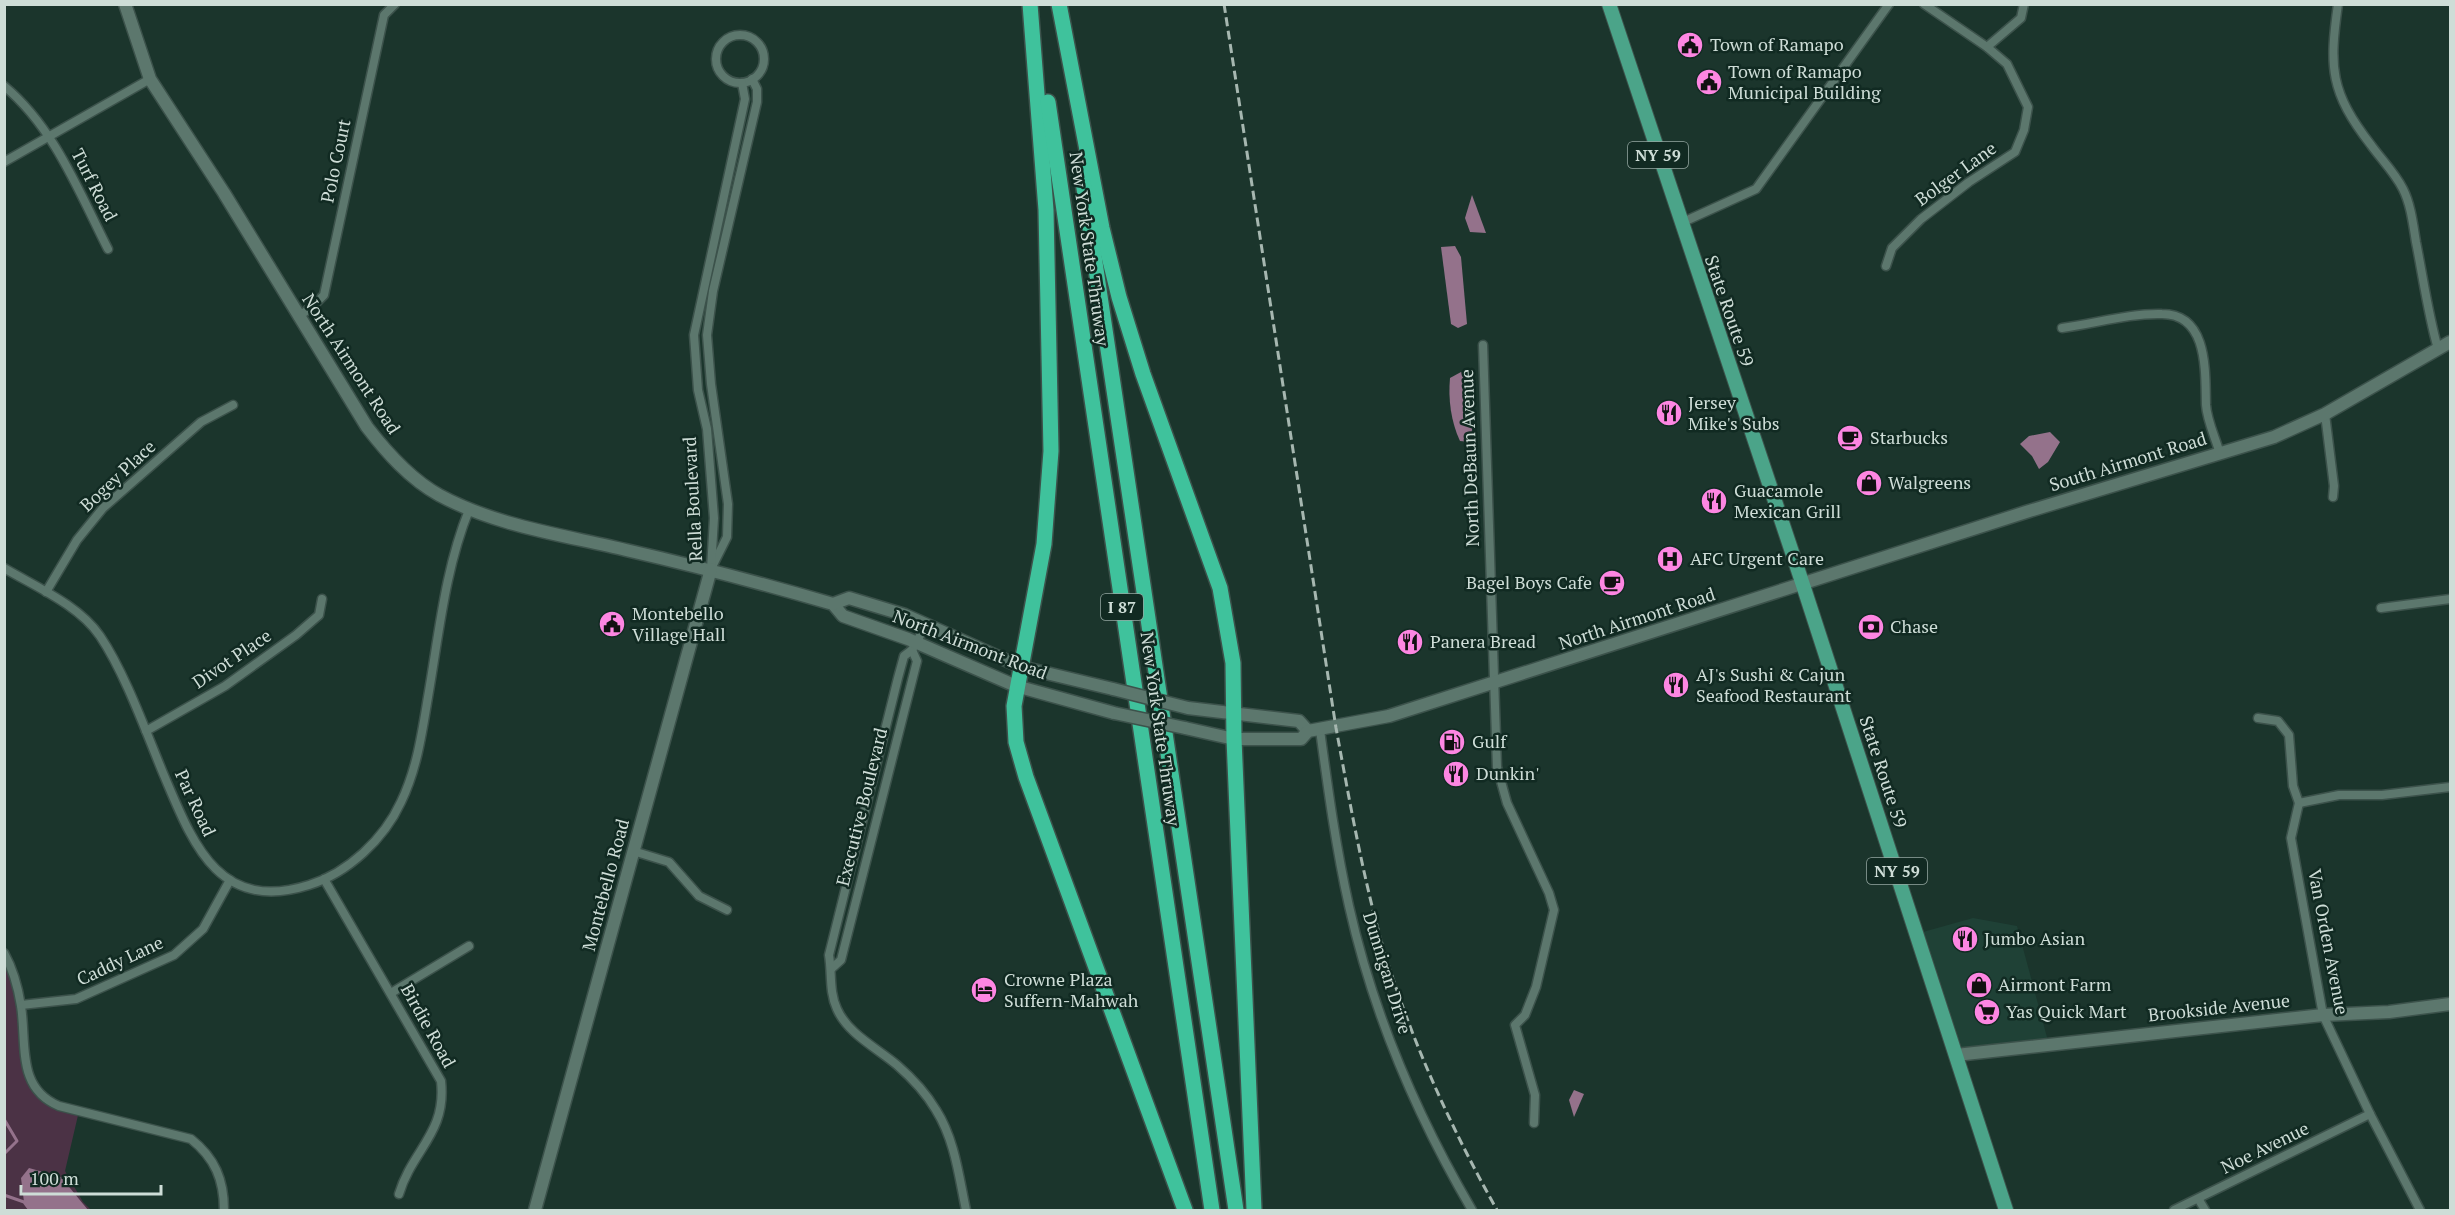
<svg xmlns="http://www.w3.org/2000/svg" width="2455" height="1215" viewBox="0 0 2455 1215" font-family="'PT Serif',serif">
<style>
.built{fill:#1f4136}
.green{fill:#4b3245}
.water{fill:#94728b}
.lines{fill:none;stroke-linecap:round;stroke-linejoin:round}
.stream{stroke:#94728b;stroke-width:3}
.street-casing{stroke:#3c524b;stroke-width:11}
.secondary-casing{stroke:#3c524b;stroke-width:15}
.primary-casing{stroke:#3c524b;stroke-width:16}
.highway-casing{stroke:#3c524b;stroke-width:18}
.street{stroke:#5c776d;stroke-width:8}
.secondary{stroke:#5c776d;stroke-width:12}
.primary{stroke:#4ba489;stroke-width:14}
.highway{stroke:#3fc29c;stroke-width:15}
.rail{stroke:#a6b7b0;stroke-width:3;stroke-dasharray:9 4.5;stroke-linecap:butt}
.secondary-bridge-casing{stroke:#3c524b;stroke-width:15;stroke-linecap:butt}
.secondary-bridge{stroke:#5c776d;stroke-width:12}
.labels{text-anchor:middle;stroke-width:5;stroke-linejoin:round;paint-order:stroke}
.shield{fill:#112a22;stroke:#95a7a1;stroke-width:1.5}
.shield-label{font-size:16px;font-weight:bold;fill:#ceddd7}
.poi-label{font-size:18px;fill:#ceddd7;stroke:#112a22;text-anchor:start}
.street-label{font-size:18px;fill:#ceddd7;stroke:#112a22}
</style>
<rect width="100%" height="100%" fill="#1b352c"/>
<!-- built -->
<polygon class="built" points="1973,918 2017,926 2048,1041 1961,1050 1923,932"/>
<!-- green -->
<polygon class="green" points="4,953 12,969 25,1059 44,1100 79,1111 65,1171 83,1202 91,1210 5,1210"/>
<!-- water -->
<g class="water">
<polygon points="1472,195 1486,233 1470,232 1465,218"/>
<polygon points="1455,246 1461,257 1467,324 1458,328 1451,324 1441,247"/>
<path d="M 1461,372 L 1471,379 L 1473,424 L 1470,442 L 1460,441 C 1451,422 1448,399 1450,378 Z"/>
<polygon points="2050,432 2060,442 2048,462 2039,469 2032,456 2020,444 2029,436"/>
<polygon points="1574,1090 1584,1094 1574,1117 1569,1100"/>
<polygon points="29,1168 61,1177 88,1210 30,1210 24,1202 21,1178"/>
</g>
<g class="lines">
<!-- stream -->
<g class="stream">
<polyline points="4,1119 17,1141 4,1154"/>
<polyline points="4,1195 24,1202 30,1210"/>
</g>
<defs>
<g id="street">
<path d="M 2338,4 C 2329,68 2330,92 2371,145 C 2381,159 2395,173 2403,189 C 2411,205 2413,224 2416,242 C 2423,277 2428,314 2438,349"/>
<circle cx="740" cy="59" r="24"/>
<polyline points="1987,47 2021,18 2024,4"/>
<path d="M 4,86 C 54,127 79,192 108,249"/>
<polyline points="4,162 150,79"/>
<polyline points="1681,223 1756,189 1889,4"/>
<polyline points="1886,266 1892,248 1921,219 1969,182 2015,152 2024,130 2028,107 2007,64 1987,47 1924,4"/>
<polyline points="298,317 313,306 324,295 384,15 395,4"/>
<path d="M 2062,328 C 2094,324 2129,313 2162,314 C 2209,314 2205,373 2206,405 C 2207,421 2216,439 2220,454"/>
<polyline points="1483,345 1497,767 1507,803 1549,893 1554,910 1536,987 1525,1015 1515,1025 1535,1095 1534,1123"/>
<polyline points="2325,414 2334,486 2333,497"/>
<path d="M 4,568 C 36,587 79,605 100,636 C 125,673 146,732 163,773 C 192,841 217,914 309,885 C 348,873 384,839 401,802 C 417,769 422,733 428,697 C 439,634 445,569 469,510"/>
<polyline points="711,569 727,537 728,504 711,384 707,335 713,291 757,102 757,89 752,79"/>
<polyline points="711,569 714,518 707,429 698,390 694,335 745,99 742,83"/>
<polyline points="46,592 77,540 103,508 201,422 233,405"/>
<polyline points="2381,608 2450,599"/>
<path d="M 926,625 L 912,650 L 904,656 L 898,678 L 829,955 C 832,973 829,992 837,1009 C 848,1034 877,1048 897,1065 C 912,1078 926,1093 936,1110 C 955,1140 959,1177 966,1210"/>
<polyline points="2258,718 2278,721 2289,735 2293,786 2299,803 2291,838 2323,1015 2370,1114 2420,1210"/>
<path d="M 1320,730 C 1328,789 1336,848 1349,906 C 1373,1013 1417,1116 1472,1210"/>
<polyline points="146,731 225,686 296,635 319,615 322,599"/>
<polyline points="2299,803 2339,795 2382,795 2450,787"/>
<polyline points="633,851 669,862 699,896 727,910"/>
<path d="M 324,879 L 441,1081 C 447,1133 412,1150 399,1194"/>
<path d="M 4,953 C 13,969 18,987 21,1006 C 27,1044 16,1088 59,1106 L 191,1139 C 215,1158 224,1180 224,1210"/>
<polyline points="831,969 841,960 917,661 912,650"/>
<polyline points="391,993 469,946"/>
<polyline points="21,1005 76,999 174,955 203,929 230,880"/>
<polyline points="2199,1200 2205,1210"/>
<polyline points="2174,1210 2370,1114"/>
</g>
<g id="secondary">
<path d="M 125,4 L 150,79 L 224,193 L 367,427 C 387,453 410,479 439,495 C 496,526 564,535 626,550 C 696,566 764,584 833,604 L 843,616 L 908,639 L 1016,686 L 1114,713"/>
<polyline points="833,604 849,598 905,615 1021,667 1113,689"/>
<polyline points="1188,708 1299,721 1308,731"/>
<polyline points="1185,728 1234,739 1301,739 1308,731 1389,716 2026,512 2274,437 2325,414 2450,342"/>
<polyline points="1956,1055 2323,1015 2389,1012 2450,1004"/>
<polyline points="535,1210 711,569"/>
</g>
<polyline id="primary" points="1609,4 1803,585 2006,1210"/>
<g id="highway">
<polyline points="1030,4 1046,210 1051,451 1044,544 1014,706 1016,742 1026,777 1185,1210"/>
<polyline points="1059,4 1102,228 1119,297 1143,374 1220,588 1233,663 1234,739 1254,1210"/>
<polyline points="1048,102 1212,1210"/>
<polyline points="1082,175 1236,1210"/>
</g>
</defs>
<!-- street casing -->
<use href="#street" class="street-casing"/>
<!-- secondary casing -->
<use href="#secondary" class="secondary-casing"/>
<!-- primary casing -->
<use href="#primary" class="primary-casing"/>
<!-- highway casing -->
<use href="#highway" class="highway-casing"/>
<!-- street -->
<use href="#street" class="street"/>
<!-- secondary -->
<use href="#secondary" class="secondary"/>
<!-- primary -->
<use href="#primary" class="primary"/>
<!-- highway -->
<use href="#highway" class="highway"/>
<!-- rail -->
<path class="rail" d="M 1224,4 L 1336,728 C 1350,803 1363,878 1384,951 C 1412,1042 1451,1128 1497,1210"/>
<defs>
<g id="secondary-bridge">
<polyline points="1113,689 1188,708"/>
<polyline points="1114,713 1185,728"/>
</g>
</defs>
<!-- secondary-bridge casing -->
<use href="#secondary-bridge" class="secondary-bridge-casing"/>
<!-- secondary-bridge -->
<use href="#secondary-bridge" class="secondary-bridge"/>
</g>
<!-- icons -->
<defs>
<symbol id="civic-disc" viewBox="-11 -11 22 22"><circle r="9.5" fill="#fd86e2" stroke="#112a22"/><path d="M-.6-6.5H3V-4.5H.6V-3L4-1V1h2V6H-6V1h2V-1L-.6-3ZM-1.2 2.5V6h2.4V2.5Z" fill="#111"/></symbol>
<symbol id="restaurant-disc" viewBox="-11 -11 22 22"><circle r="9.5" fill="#fd86e2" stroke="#112a22"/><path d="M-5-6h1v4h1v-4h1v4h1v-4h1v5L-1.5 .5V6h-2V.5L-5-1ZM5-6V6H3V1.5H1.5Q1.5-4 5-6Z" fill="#111"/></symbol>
<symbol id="cafe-disc" viewBox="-11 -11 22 22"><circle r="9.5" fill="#fd86e2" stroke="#112a22"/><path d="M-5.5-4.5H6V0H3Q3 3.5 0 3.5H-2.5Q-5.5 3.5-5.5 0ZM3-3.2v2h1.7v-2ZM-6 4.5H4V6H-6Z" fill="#111"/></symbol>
<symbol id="shop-disc" viewBox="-11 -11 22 22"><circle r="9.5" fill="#fd86e2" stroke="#112a22"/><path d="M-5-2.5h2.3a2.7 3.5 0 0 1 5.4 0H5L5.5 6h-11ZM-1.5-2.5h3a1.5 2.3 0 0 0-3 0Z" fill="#111"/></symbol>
<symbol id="hospital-disc" viewBox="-11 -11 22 22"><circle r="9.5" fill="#fd86e2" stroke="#112a22"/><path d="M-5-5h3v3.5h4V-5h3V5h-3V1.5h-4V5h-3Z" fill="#111"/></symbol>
<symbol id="bank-disc" viewBox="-11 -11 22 22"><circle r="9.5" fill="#fd86e2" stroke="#112a22"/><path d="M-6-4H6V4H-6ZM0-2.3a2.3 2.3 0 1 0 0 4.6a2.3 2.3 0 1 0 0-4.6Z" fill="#111"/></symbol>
<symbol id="fuel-disc" viewBox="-11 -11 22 22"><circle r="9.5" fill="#fd86e2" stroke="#112a22"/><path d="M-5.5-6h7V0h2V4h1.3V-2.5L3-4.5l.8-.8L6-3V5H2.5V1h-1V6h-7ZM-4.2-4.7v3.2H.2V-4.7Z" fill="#111"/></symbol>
<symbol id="hotel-disc" viewBox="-11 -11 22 22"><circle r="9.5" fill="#fd86e2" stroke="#112a22"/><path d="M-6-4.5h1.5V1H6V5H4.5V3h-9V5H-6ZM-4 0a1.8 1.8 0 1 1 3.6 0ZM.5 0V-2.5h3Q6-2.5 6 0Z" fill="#111"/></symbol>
<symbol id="supermarket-disc" viewBox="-11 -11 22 22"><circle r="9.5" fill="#fd86e2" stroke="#112a22"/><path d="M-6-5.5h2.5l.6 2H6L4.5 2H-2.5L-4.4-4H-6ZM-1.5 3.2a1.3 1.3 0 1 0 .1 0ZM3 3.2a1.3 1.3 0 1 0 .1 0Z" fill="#111"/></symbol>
</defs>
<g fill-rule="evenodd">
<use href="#civic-disc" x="1675" y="30" width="30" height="30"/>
<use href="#civic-disc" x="1694" y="67" width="30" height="30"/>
<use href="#restaurant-disc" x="1654" y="398" width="30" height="30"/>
<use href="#cafe-disc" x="1835" y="423" width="30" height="30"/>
<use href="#shop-disc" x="1854" y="468" width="30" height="30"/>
<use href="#restaurant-disc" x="1699" y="486" width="30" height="30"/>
<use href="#hospital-disc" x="1655" y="544" width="30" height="30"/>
<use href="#cafe-disc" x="1597" y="568" width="30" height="30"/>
<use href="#civic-disc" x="597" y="609" width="30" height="30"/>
<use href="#bank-disc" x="1856" y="612" width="30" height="30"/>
<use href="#restaurant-disc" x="1395" y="627" width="30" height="30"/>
<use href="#restaurant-disc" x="1661" y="670" width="30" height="30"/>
<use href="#fuel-disc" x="1437" y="727" width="30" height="30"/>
<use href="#restaurant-disc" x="1441" y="759" width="30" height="30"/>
<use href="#restaurant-disc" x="1950" y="924" width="30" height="30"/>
<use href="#shop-disc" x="1964" y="970" width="30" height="30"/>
<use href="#hotel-disc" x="969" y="975" width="30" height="30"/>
<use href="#supermarket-disc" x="1972" y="997" width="30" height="30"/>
</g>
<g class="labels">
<!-- shield labels -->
<g class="shield">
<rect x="1628" y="142" width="60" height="26" rx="4.5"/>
<rect x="1101" y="594" width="42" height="26" rx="4.5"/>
<rect x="1867" y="858" width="60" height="26" rx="4.5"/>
</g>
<g class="shield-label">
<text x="1658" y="161">NY 59</text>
<text x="1122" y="613">I 87</text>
<text x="1897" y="877">NY 59</text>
</g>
<!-- poi labels -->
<g class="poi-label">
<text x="1710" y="51">Town of Ramapo</text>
<text x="1728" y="78">Town of Ramapo<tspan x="1728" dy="21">Municipal Building</tspan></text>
<text x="1688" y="409">Jersey<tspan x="1688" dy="21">Mike's Subs</tspan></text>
<text x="1870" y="444">Starbucks</text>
<text x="1888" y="489">Walgreens</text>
<text x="1734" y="497">Guacamole<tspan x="1734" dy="21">Mexican Grill</tspan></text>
<text x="1690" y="565">AFC Urgent Care</text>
<text x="1592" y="589" text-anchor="end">Bagel Boys Cafe</text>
<text x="632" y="620">Montebello<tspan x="632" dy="21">Village Hall</tspan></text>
<text x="1890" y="633">Chase</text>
<text x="1430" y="648">Panera Bread</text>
<text x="1696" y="681">AJ's Sushi &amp; Cajun<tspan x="1696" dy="21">Seafood Restaurant</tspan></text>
<text x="1472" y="748">Gulf</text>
<text x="1476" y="780">Dunkin'</text>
<text x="1984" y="945">Jumbo Asian</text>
<text x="1004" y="986">Crowne Plaza<tspan x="1004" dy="21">Suffern-Mahwah</tspan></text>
<text x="1998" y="991">Airmont Farm</text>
<text x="2006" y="1018">Yas Quick Mart</text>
</g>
<!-- street labels -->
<g class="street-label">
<text transform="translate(336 161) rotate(-78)" y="6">Polo Court</text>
<text transform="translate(1956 174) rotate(-36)" y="6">Bolger Lane</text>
<text transform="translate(94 185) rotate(63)" y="6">Turf Road</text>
<text transform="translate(1089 249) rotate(82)" y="6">New York State Thruway</text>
<text transform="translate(1729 311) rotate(71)" y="6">State Route 59</text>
<text transform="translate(351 364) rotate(57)" y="6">North Airmont Road</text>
<text transform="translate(1470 458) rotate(-92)" y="6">North DeBaun Avenue</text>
<text transform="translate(2128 462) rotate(-17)" y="6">South Airmont Road</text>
<text transform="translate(118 476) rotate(-43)" y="6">Bogey Place</text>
<text transform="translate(693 499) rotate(-93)" y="6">Rella Boulevard</text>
<text transform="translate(1637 619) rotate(-18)" y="6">North Airmont Road</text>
<text transform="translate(970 645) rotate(21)" y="6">North Airmont Road</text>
<text transform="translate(232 659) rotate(-34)" y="6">Divot Place</text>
<text transform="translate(1160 729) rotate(82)" y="6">New York State Thruway</text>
<text transform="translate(1883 772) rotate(72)" y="6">State Route 59</text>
<text transform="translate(195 803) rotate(65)" y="6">Par Road</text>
<text transform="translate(862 807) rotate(-76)" y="6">Executive Boulevard</text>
<text transform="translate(606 885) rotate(-75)" y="6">Montebello Road</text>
<text transform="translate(2328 942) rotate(79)" y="6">Van Orden Avenue</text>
<text transform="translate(120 961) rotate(-25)" y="6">Caddy Lane</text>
<text transform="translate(1387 973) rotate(73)" y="6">Dunnigan Drive</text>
<text transform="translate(2219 1008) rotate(-6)" y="6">Brookside Avenue</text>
<text transform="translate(428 1026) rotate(61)" y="6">Birdie Road</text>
<text transform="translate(2265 1148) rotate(-26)" y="6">Noe Avenue</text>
</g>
</g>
<!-- border -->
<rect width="2455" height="1215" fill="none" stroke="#ceddd7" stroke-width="12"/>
<!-- scale -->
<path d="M21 1185v9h140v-9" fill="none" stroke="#ceddd7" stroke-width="3"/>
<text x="30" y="1185" font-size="18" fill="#ceddd7" stroke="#112a22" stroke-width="4.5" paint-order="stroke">100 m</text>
</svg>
